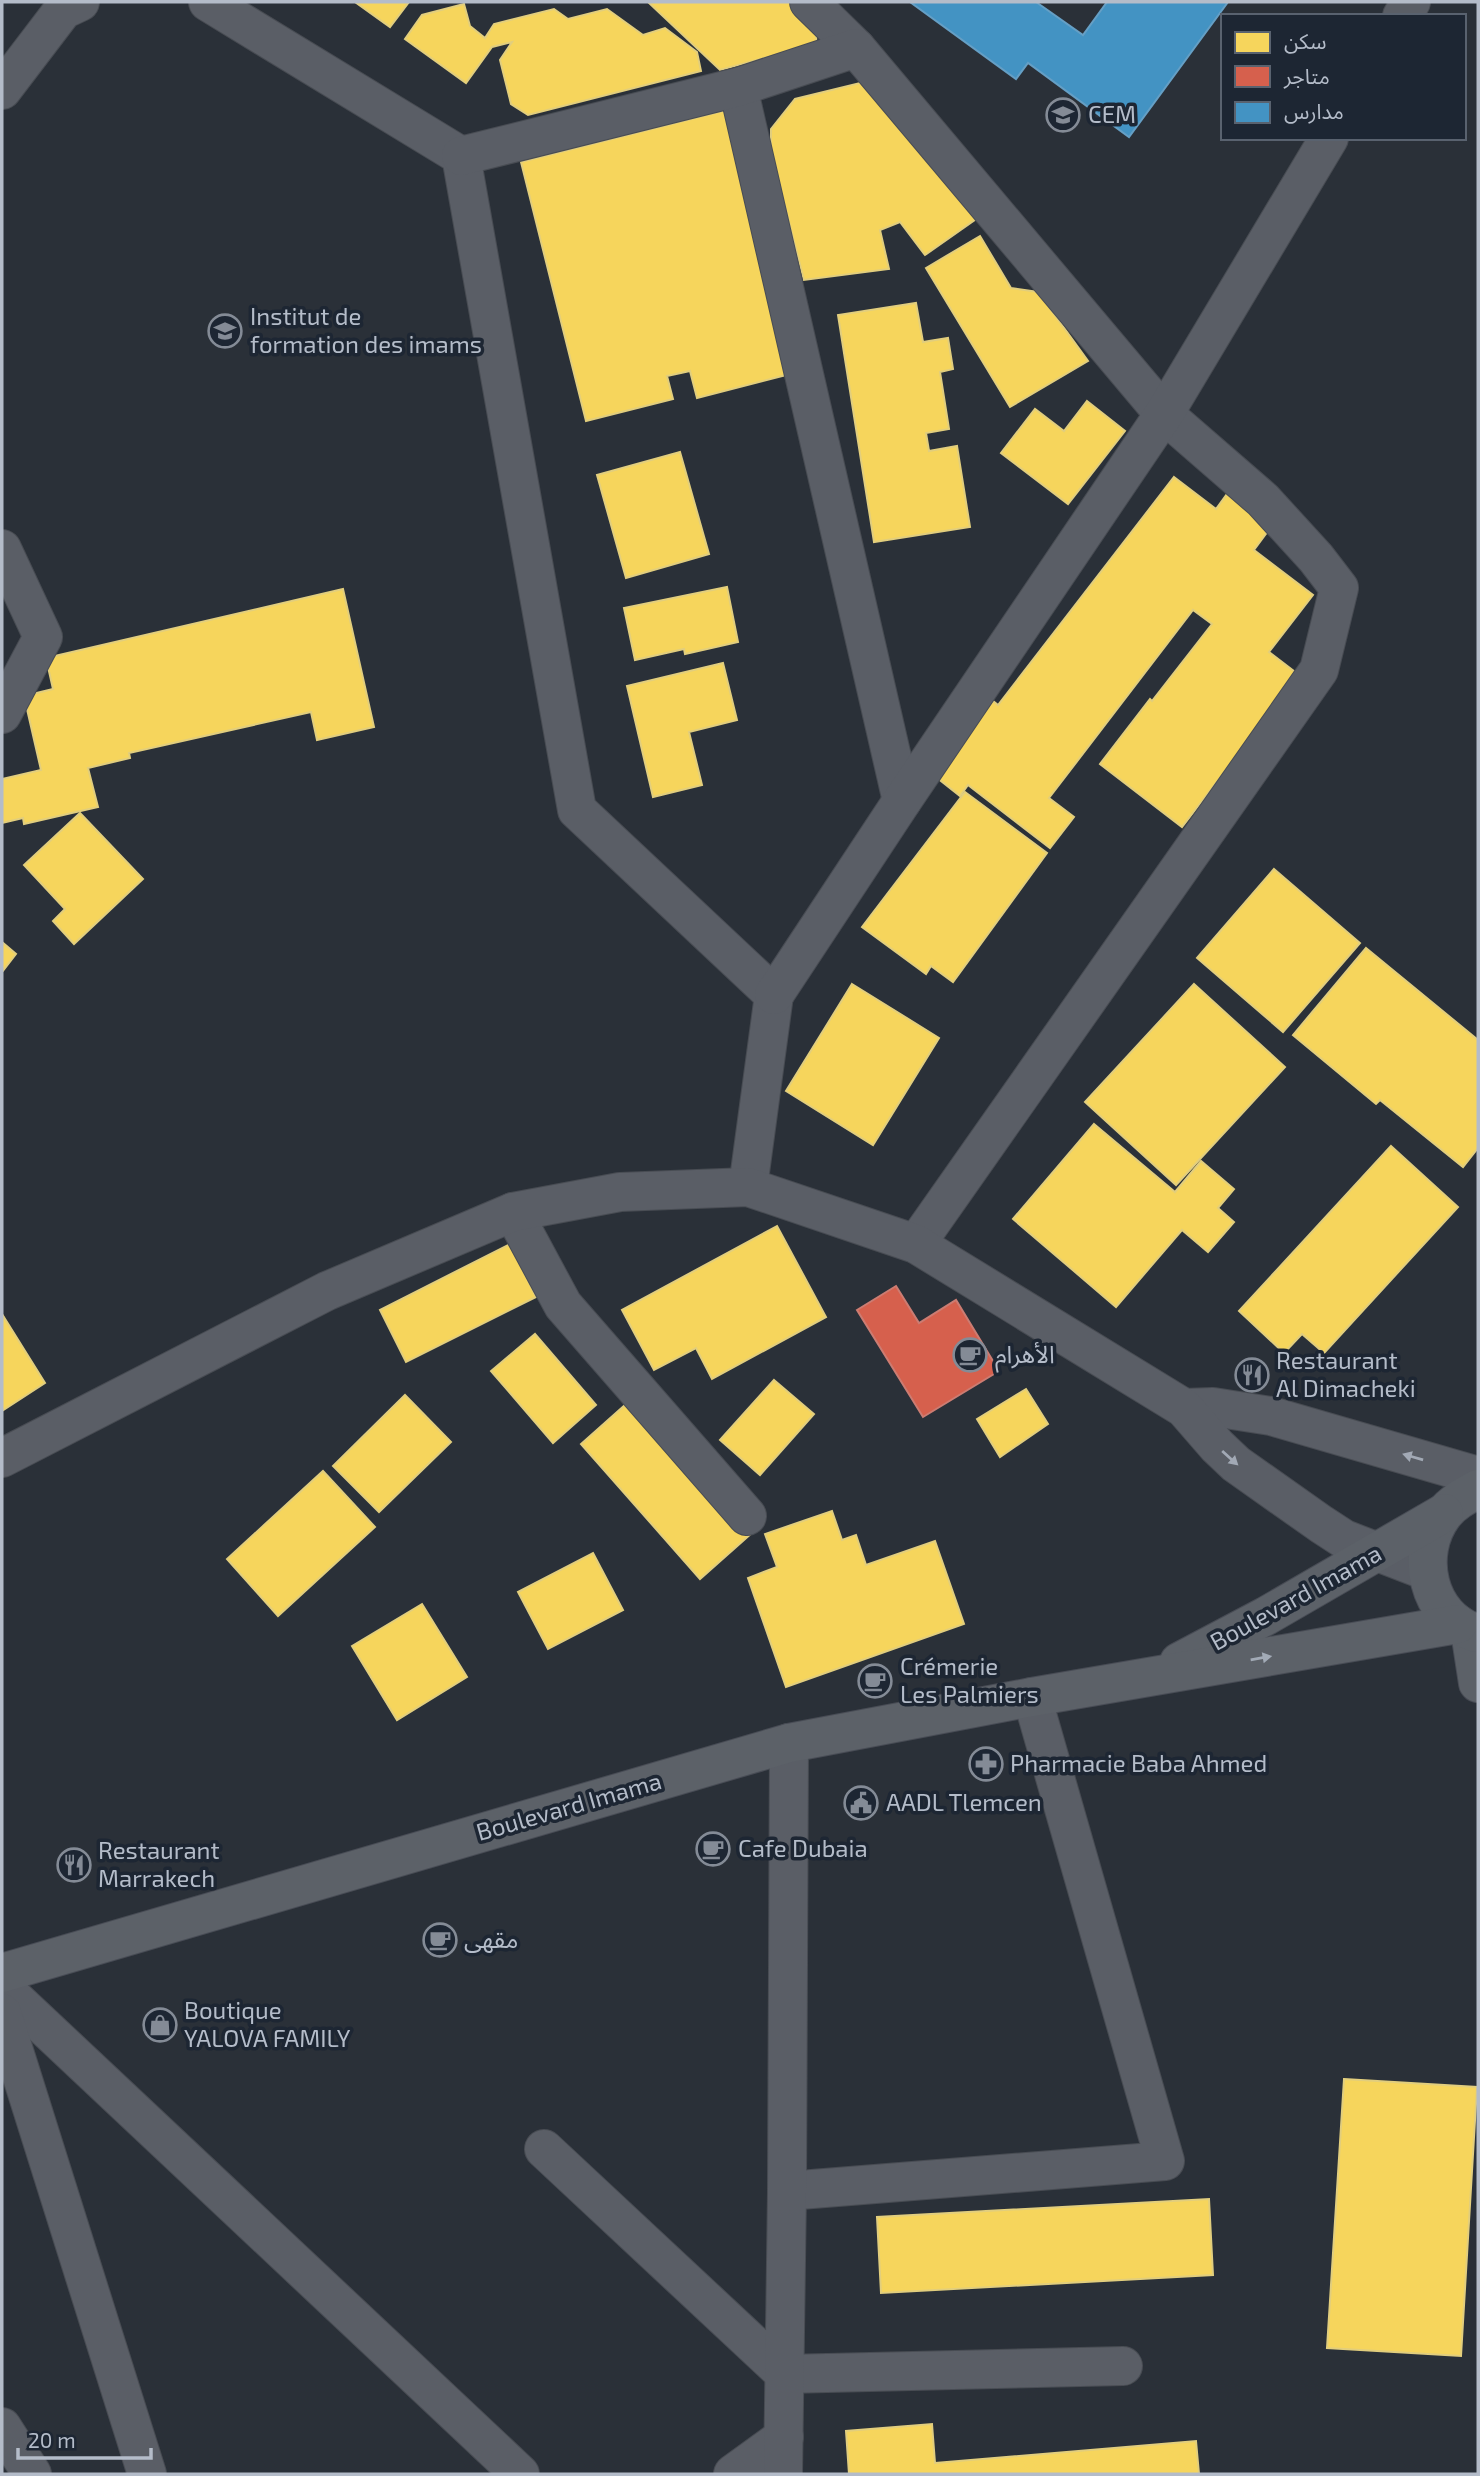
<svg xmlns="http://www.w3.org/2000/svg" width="1480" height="2476" viewBox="0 0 1480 2476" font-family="'Exo 2','Noto Sans Arabic',sans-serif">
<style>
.homes{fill:#f6d55c;stroke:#e2ce7d;stroke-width:2}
.shops{fill:#d6604d;stroke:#cc7c72;stroke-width:2}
.schools{fill:#4393c3;stroke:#659fc5;stroke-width:2}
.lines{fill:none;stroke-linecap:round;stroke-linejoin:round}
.minor-casing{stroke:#484c53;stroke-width:40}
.major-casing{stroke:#484c55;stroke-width:40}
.minor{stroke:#5a5e66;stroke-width:38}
.major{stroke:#5c6168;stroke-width:38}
.oneway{fill:#a2a9b5}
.oneway2{fill:#a2aab6}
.labels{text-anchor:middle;stroke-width:7;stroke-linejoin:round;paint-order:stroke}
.poi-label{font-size:24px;fill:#b4bcc9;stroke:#1d2633;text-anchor:start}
.street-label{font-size:24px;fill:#b4bcc9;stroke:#1d2633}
</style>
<rect width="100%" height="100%" fill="#2a3038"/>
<!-- homes -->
<g class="homes">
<polygon points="355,2 409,2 390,27"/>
<polygon points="648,2 798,2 817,19 816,44 720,70"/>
<polygon points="464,4 470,26 485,38 494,24 554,9 568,19 607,9 643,35 665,28 697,52 701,71 528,115 511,104 500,60 512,42 492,47 466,83 405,39 422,15"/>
<polygon points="868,81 979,217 925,255 900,222 880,230 889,269 804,280 771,152 771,129 795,99"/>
<polygon points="727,110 794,373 697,398 690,371 667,376 673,399 586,421 521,162"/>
<polygon points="980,236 1011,288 1038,292 1088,361 1010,407 926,268"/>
<polygon points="916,303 923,342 948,338 953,369 940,372 949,429 926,433 929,451 957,446 970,527 874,542 838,315"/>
<polygon points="1087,401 1125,431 1068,504 1001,453 1035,409 1064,431"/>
<polygon points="680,452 709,554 626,578 597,475"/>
<polygon points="1174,477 1216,509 1227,494 1271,527 1254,550 1313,595 1269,652 1299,675 1182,827 1100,764 1150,699 1152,701 1212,624 1193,610 1049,798 1074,817 1050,848 968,785 960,796 936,777 993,701 998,705"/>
<polygon points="727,587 738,642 685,654 684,649 635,660 624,608"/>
<polygon points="343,589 374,727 317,740 311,712 129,753 130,758 88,768 98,807 24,824 23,818 2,823 2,779 41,770 24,696 53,689 46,658"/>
<polygon points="723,663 737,720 689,732 702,785 653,797 627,686"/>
<polygon points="965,792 1047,853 953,982 931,966 926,974 862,927"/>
<polygon points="80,813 143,879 74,944 53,921 65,909 24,865"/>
<polygon points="1274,869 1360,943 1283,1032 1197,958"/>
<polygon points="2,942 16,954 2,972"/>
<polygon points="1366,948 1478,1040 1478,1148 1463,1167 1380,1100 1376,1104 1293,1035"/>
<polygon points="852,984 939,1038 873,1145 786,1091"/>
<polygon points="1194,984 1285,1067 1176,1185 1085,1102"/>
<polygon points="1094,1124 1175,1192 1201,1161 1234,1189 1218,1208 1234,1222 1208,1252 1182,1230 1116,1307 1013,1219"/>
<polygon points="1391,1146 1458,1207 1324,1353 1302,1334 1284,1353 1239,1311"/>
<polygon points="777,1226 826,1317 712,1379 696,1348 654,1370 622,1310"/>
<polygon points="510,1244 536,1297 406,1362 380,1310"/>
<polygon points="2,1314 45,1383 2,1411"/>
<polygon points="535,1334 596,1405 553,1443 491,1371"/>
<polygon points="774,1380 814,1414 760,1475 720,1440"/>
<polygon points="1026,1389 1048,1424 1000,1457 977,1419"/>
<polygon points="405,1395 451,1442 379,1512 333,1466"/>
<polygon points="634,1397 752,1533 700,1579 581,1444"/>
<polygon points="323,1471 375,1527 278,1616 227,1559"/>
<polygon points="832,1511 842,1540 856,1535 866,1565 935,1541 964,1624 786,1687 748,1578 777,1567 765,1534"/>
<polygon points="593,1553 623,1610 548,1649 518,1592"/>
<polygon points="422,1604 467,1677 397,1720 352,1646"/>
<polygon points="1344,2079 1477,2087 1461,2356 1327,2348"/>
<polygon points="1209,2199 1213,2275 881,2293 877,2217"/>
<polygon points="932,2424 935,2463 1196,2441 1199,2474 849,2474 846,2431"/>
</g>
<!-- shops -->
<polygon class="shops" points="896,1286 919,1323 956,1300 999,1371 923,1417 857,1310"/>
<!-- schools -->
<polygon class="schools" points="910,2 1036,2 1083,35 1107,2 1228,2 1129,137 1028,63 1016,79"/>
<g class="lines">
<defs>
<g id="minor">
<polyline points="208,2 461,156 577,810 774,995 748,1187"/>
<polyline points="809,2 856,48"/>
<polyline points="1402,16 1411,2"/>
<polyline points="738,87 902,801"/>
<polyline points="2,90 63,10 80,2"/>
<polyline points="461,156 738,87 856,48 1164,414 1263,500 1316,558 1339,588 1319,670 916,1244"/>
<polyline points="2,549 43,637 2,714"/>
<polyline points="774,995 902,801 1164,414 1329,138"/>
<polyline points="513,1212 563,1305 747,1516"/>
<polyline points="1184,1408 1213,1407 1271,1416 1478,1476"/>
<polyline points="2,1458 327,1291 513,1212 620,1192 748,1187 916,1244 1184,1408 1217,1446 1236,1464 1321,1524 1344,1539 1427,1571"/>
<polyline points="2,1987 520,2474"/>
<polyline points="2,2013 147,2474"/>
<polyline points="544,2149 785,2374 1123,2366"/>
<polyline points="787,2191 1165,2161 1032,1697"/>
<polyline points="2,2427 32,2474"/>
<polyline points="733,2474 784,2437"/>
<polyline points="783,2474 787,2191 789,1743"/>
</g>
<g id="major">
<polyline points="1470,1631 1478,1683"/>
<path d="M 1476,1633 C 1427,1617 1414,1554 1443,1515 C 1452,1503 1465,1496 1478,1489"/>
<polyline points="1179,1662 1266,1616 1444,1513"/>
<polyline points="2,1973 789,1743 1032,1697 1458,1624"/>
</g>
</defs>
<!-- minor casing -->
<use href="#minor" class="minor-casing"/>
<!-- major casing -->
<use href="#major" class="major-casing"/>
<!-- minor -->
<use href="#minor" class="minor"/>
<!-- major -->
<use href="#major" class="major"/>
</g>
<!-- one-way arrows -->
<defs><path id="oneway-solid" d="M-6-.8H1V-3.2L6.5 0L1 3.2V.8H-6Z" transform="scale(1.75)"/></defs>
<g class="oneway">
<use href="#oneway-solid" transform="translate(1413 1457) rotate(-164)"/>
<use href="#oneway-solid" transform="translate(1230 1458) rotate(42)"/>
</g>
<use class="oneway2" href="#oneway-solid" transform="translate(1261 1658) rotate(-10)"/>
<!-- icons -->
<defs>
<symbol id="school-ring" viewBox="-11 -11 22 22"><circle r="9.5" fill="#1d2633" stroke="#848b96" stroke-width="1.5"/><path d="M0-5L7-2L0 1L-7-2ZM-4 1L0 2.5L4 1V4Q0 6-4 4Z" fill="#848b96"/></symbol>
<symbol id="university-ring" viewBox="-11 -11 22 22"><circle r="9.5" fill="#1d2633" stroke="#848b96" stroke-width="1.5"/><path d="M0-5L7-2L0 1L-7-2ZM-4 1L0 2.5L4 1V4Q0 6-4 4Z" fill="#848b96"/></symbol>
<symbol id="cafe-ring" viewBox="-11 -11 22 22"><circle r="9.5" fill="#1d2633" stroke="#848b96" stroke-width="1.5"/><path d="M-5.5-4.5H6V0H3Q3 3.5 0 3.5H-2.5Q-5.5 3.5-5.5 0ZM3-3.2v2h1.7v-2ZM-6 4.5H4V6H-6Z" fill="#848b96"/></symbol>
<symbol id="restaurant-ring" viewBox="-11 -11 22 22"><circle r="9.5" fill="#1d2633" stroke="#848b96" stroke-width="1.5"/><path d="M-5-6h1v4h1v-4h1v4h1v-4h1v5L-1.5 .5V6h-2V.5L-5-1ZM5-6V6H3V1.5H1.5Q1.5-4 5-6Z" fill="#848b96"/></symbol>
<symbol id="pharmacy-ring" viewBox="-11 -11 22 22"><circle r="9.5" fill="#1d2633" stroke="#848b96" stroke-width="1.5"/><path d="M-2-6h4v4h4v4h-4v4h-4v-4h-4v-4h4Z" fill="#848b96"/></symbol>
<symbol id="civic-ring" viewBox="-11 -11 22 22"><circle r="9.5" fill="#1d2633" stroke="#848b96" stroke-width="1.5"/><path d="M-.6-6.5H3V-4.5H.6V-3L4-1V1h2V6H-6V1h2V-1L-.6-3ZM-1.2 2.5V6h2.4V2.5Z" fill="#848b96"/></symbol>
<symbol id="shop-ring" viewBox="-11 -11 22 22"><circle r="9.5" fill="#1d2633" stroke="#848b96" stroke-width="1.5"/><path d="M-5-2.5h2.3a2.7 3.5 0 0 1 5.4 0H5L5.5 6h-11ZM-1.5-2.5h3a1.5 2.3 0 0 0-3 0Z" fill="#848b96"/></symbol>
</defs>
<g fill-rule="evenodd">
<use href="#school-ring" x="1044" y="96" width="38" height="38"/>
<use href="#university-ring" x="206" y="312" width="38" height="38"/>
<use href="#cafe-ring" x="951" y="1336" width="38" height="38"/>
<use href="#restaurant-ring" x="1233" y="1356" width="38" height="38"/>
<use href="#cafe-ring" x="856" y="1662" width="38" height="38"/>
<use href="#pharmacy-ring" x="967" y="1745" width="38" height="38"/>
<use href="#civic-ring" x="842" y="1784" width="38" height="38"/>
<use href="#cafe-ring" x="694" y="1830" width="38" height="38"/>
<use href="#restaurant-ring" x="55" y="1846" width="38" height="38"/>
<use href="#cafe-ring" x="421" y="1921" width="38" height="38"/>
<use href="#shop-ring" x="141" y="2006" width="38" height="38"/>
</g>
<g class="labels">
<!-- poi labels -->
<g class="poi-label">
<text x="1088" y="123">CEM</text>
<text x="250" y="325">Institut de<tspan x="250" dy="28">formation des imams</tspan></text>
<text x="995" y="1363">الأهرام</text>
<text x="1276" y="1369">Restaurant<tspan x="1276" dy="28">Al Dimacheki</tspan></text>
<text x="900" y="1675">Crémerie<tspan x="900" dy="28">Les Palmiers</tspan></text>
<text x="1010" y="1772">Pharmacie Baba Ahmed</text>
<text x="886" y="1811">AADL Tlemcen</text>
<text x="738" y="1857">Cafe Dubaia</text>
<text x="98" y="1859">Restaurant<tspan x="98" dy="28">Marrakech</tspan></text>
<text x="464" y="1948">مقهى</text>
<text x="184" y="2019">Boutique<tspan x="184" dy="28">YALOVA FAMILY</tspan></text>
</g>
<!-- street labels -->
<g class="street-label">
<text transform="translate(1296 1598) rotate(-29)" y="8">Boulevard Imama</text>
<text transform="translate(569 1807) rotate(-16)" y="8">Boulevard Imama</text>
</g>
</g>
<!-- border -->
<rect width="1480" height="2476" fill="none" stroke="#b4bcc9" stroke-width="7"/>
<!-- legend -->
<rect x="1221" y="14" width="245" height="126" fill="#1d2633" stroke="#59626f" stroke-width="2"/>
<rect x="1235" y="32" width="35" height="21" fill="#f6d55c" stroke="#59626f" stroke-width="2"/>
<text x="1284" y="49" font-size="21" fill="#b4bcc9">سكن</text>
<rect x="1235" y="66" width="35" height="21" fill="#d6604d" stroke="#59626f" stroke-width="2"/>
<text x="1284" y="84" font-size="21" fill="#b4bcc9">متاجر</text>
<rect x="1235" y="102" width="35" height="21" fill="#4393c3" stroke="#59626f" stroke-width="2"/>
<text x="1284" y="119" font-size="21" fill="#b4bcc9">مدارس</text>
<!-- scale -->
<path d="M18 2448v10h133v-10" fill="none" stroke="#b4bcc9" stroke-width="3.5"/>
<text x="28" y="2448" font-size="21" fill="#b4bcc9" stroke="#1d2633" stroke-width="5" paint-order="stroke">20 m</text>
</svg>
